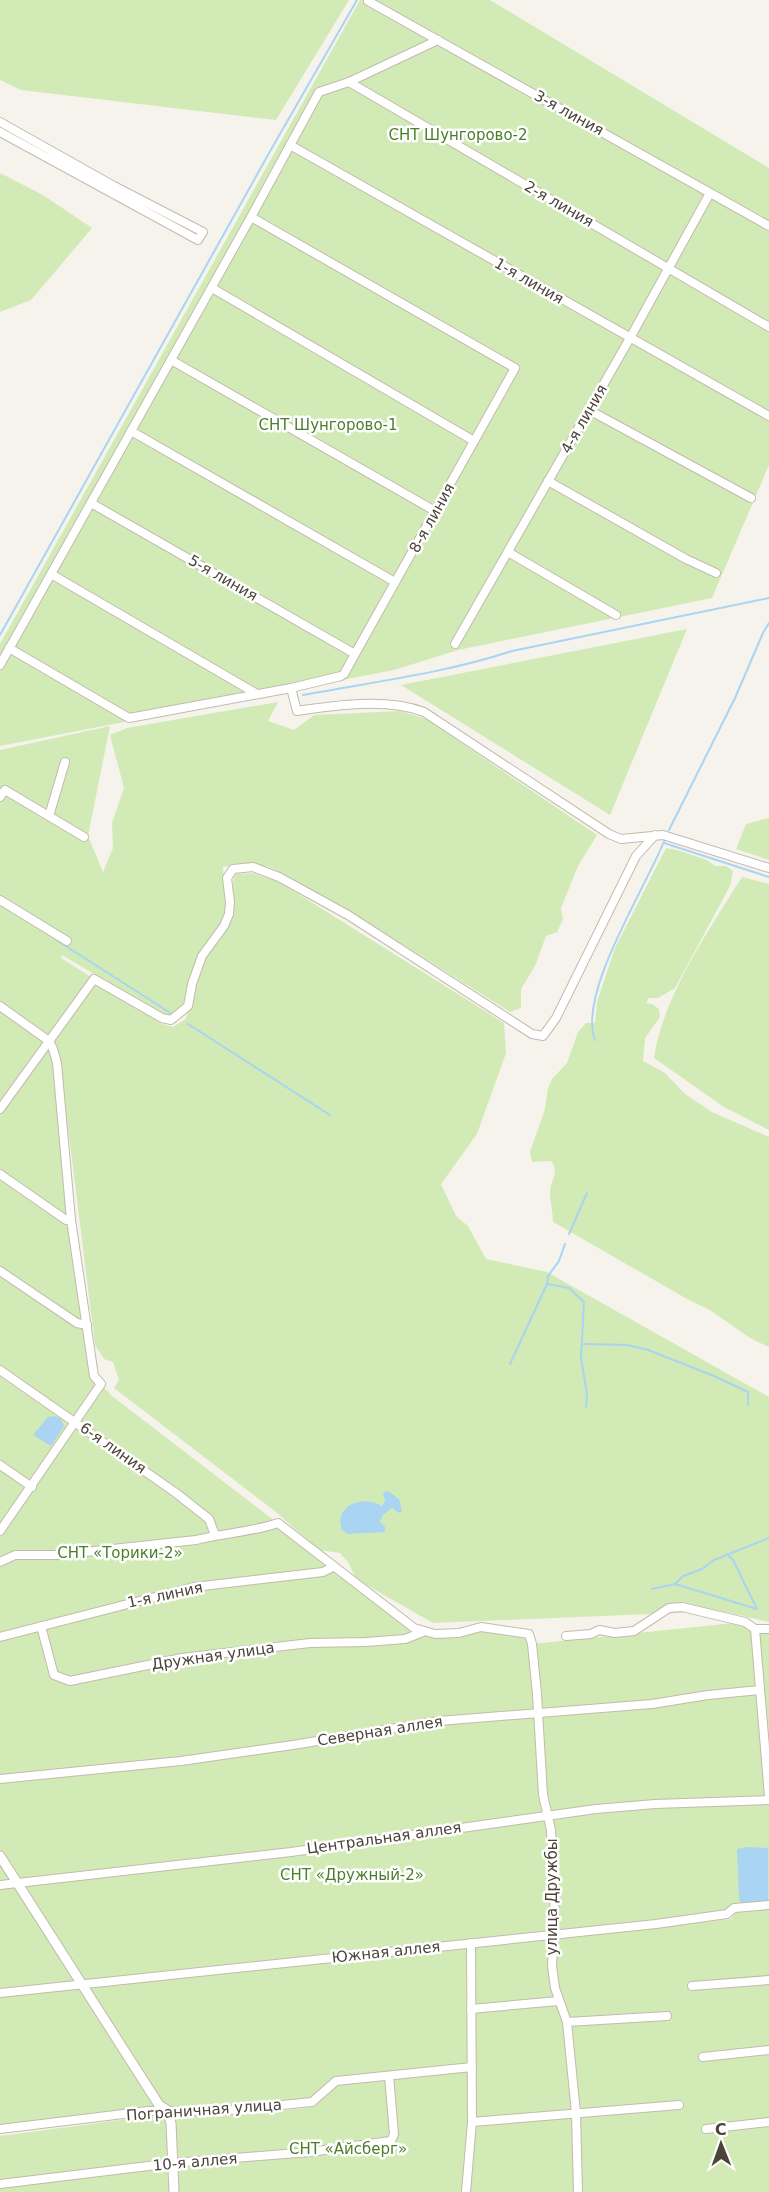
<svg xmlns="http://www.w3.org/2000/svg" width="769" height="2192" viewBox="0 0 769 2192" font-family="'DejaVu Sans',sans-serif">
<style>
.green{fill:#d2eab5;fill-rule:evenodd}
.water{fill:#a9d4f2}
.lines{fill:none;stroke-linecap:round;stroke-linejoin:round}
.stream{stroke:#a9d4f2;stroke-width:2}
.minor-casing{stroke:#c2bbae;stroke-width:10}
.tertiary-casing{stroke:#c2bbae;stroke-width:11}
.minor{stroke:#fff;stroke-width:8}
.tertiary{stroke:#fff;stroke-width:9}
.labels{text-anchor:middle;stroke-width:5;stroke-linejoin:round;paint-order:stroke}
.street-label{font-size:15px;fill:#4b4439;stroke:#fff}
.park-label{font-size:15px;fill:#4a7f2a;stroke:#fff}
</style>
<rect width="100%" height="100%" fill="#f6f3ec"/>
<!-- green -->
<g class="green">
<polygon points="0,0 349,0 276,120 21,90 0,80"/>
<polygon points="360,0 490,0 769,168 769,465 712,598 458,650 394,670 0,746 0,644"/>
<polygon points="0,173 43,195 92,228 31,300 0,312"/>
<polygon points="687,629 610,815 401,685"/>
<path d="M 278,702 L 268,721 L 294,730 L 314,715 L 400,711 L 426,719 L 597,835 L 578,866 L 561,908 L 563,919 L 557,932 L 546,936 L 535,966 L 521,989 L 521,1008 L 510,1012 L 353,913 L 270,867 L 242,864 L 223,867 L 227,914 L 208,945 L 186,1005 L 171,1018 L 163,1017 L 101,981 L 94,974 L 62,955 L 61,958 L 94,979 L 49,1042 L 53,1049 L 65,1162 L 94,1376 L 112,1396 L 414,1628 L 435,1634 L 481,1627 L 529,1634 L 532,1644 L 734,1623 L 769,1633 L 769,1905 L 734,1908 L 727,1914 L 672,1922 L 679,1925 L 731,1919 L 737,1911 L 769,1908 L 769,2192 L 0,2192 L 0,2136 L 158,2115 L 166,2111 L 0,2129 L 0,750 L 110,726 L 88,836 L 103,872 L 113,848 L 112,823 L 124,788 L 110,735 L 127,728 ZM 312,2102 L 307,2108 L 234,2115 L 191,2114 Z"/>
<polygon points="769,818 769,860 736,849 746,824"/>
<path d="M 666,848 L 677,850 L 707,860 L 715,866 L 726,866 L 733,871 L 730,886 L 675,988 L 658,998 L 649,998 L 646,1003 L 652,1004 L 659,1009 L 660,1017 L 645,1038 L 643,1061 L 665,1073 L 685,1094 L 712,1112 L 769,1137 L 769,1347 L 750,1338 L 710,1310 L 689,1300 L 553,1222 C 553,1212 550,1202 550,1193 C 550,1181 560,1172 551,1161 L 532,1162 L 530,1152 L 545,1109 L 548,1088 L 552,1079 L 567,1063 L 578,1032 L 586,1023 L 595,1023 L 597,1002 L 615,948 Z"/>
<path d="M 253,873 L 278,882 L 308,900 L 504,1023 L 506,1053 L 477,1134 L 441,1184 L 456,1216 L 468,1226 L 486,1259 L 547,1272 L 769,1397 L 769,1622 L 721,1611 L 433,1623 L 356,1579 L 348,1562 L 340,1553 L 319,1550 L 276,1512 L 114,1388 L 119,1380 L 113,1362 L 104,1359 L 95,1345 L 60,1063 L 54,1040 L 97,983 L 162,1024 L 173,1027 L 186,1019 L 194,984 L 205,957 L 234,915 L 233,880 L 236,874 ZM 384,1496 L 399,1513 L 392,1507 L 383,1515 L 380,1522 L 343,1510 C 356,1501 367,1502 382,1507 L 385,1500 Z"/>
<path d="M 742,877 L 769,884 L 769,1130 L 724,1107 L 654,1058 C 663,996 709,930 742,877 Z"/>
</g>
<!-- water -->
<g class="water">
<polygon points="54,1416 60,1418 64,1426 51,1446 33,1435 48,1417"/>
<path d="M 388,1491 L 399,1499 L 402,1511 L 399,1513 L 392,1508 L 383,1515 L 380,1522 L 385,1527 L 385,1532 L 347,1534 L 342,1530 C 333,1504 364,1495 382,1506 L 385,1501 L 383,1493 Z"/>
<polygon points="748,1847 768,1848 768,1902 742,1904 739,1899 737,1849"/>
</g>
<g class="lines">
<!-- stream -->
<g class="stream">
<polyline points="0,635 273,146 357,0"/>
<path d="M 303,695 C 372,682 446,673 512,651 L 769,598"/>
<polyline points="669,830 735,698 763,633 769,623"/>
<polyline points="664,843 769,877"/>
<polyline points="58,941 172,1014"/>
<polyline points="188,1024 330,1115"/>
<path d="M 595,1040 C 577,993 647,886 665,839"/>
<polyline points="569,1234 587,1193"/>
<polyline points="547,1284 569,1288 584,1302 581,1357 587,1395 586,1407"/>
<polyline points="582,1344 628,1345 648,1350 714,1376 748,1392 748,1405"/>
<polyline points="510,1364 547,1284 548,1276 559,1261 565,1244"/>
<polyline points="675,1584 757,1609 733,1560 727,1554"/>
<polyline points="652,1589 675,1584 683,1576 702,1569 714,1560 769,1538"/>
</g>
<defs>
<g id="minor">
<polyline points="368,1 769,226"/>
<polyline points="349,82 769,327"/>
<polyline points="0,122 114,186 203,232 198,240 0,132"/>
<polyline points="290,145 769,416"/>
<polyline points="212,288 474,441"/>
<polyline points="171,360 435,511"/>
<polyline points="589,410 751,498"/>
<polyline points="131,431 395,582"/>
<polyline points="548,481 686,559 716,573"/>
<polyline points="91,503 355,654"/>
<polyline points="508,552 616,615"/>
<polyline points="51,574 257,694"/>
<polyline points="455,644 630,338 710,193"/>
<polyline points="9,648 129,718 291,688 341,676 344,674 355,654 515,368 251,217"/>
<polyline points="0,665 251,217 319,92 349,82 438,40"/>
<path d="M 291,688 L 297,711 C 336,705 387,698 424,712 L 609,834 L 621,839 L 663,835 L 769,868"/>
<polyline points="0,797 5,790 84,837"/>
<polyline points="49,816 65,762"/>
<polyline points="0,900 67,941"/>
<polyline points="0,1006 49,1041 53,1049 57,1063 71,1220 94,1376 101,1384 0,1531"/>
<polyline points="0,1109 94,979 162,1018 171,1020 188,1006 192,984 202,956 224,926 229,914 230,902 227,878 233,869 253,867 279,877 348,915 532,1034 543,1036 556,1018 636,856 655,835"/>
<polyline points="0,1174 66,1220 71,1220"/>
<polyline points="0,1271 77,1323 87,1325"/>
<polyline points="0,1370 176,1493 209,1519 215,1535"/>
<polyline points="0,1465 32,1487"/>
<path d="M 0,1562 L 15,1555 L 57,1555 L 196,1540 C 224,1533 252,1532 278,1523 L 414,1628 L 435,1634 L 459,1633 L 481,1627 L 529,1634 L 532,1644 L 537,1694 L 543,1795 L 551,1830 L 555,1917 L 552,1966 L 555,1988 L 567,2022 L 576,2113 L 578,2192"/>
<polyline points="41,1626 54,1675 70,1681 182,1658 310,1643 366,1642 405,1639 423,1632"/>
<polyline points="755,1629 769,1796"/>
<polyline points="566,1636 591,1634 599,1630 615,1633 634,1631 669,1608 682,1607 745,1622 755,1629 769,1629"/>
<polyline points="0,1637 194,1587 323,1572 333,1567"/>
<polyline points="0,1779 181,1761 293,1745 439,1721 652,1704 708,1695 760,1690"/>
<polyline points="0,1885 291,1852 596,1809 655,1804 769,1800"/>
<polyline points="692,1986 769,1980"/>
<polyline points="0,1993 656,1924 727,1914 734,1908 769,1905"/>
<polyline points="471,2009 558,2001"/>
<polyline points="567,2022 667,2016"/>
<polyline points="703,2057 769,2050"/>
<polyline points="472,2122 679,2105"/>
<polyline points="0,2129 148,2111 220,2111 312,2102 336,2081 472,2067"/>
<polyline points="706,2129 769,2122"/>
<polyline points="0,2184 173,2163 310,2152 391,2141 394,2134 389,2076"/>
<polyline points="466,2192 472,2122 471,1943"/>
</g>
<polyline id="tertiary" points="0,1856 159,2105 167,2110 171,2123 174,2192"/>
</defs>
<!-- minor casing -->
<use href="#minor" class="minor-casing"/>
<!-- tertiary casing -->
<use href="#tertiary" class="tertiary-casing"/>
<!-- minor -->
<use href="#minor" class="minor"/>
<!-- tertiary -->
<use href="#tertiary" class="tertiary"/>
</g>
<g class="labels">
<!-- street labels -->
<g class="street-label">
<text transform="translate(569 113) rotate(29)" y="5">3-я линия</text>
<text transform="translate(559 204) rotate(30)" y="5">2-я линия</text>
<text transform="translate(529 281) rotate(30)" y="5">1-я линия</text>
<text transform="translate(584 419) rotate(-60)" y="5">4-я линия</text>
<text transform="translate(432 518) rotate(-61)" y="5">8-я линия</text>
<text transform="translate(223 578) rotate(30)" y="5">5-я линия</text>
<text transform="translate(113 1448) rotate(35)" y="5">6-я линия</text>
<text transform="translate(165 1595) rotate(-12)" y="5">1-я линия</text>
<text transform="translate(213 1656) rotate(-8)" y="5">Дружная улица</text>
<text transform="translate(380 1731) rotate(-9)" y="5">Северная аллея</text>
<text transform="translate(384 1838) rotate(-8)" y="5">Центральная аллея</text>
<text transform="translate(552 1897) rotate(-90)" y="5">улица Дружбы</text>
<text transform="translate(386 1952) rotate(-6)" y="5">Южная аллея</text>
<text transform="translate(204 2110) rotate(-4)" y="5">Пограничная улица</text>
<text transform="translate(195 2162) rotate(-5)" y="5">10-я аллея</text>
</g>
<!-- park labels -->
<g class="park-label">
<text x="458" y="140">СНТ Шунгорово-2</text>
<text x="328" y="430">СНТ Шунгорово-1</text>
<text x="120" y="1558">СНТ «Торики-2»</text>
<text x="352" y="1880">СНТ «Дружный-2»</text>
<text x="348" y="2154">СНТ «Айсберг»</text>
</g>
</g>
<!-- north arrow -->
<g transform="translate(721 2144) rotate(359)" stroke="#ffffff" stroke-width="4.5" paint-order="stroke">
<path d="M0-4.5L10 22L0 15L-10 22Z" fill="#4b4439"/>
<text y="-9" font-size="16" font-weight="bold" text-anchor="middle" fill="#4b4439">С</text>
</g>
</svg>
